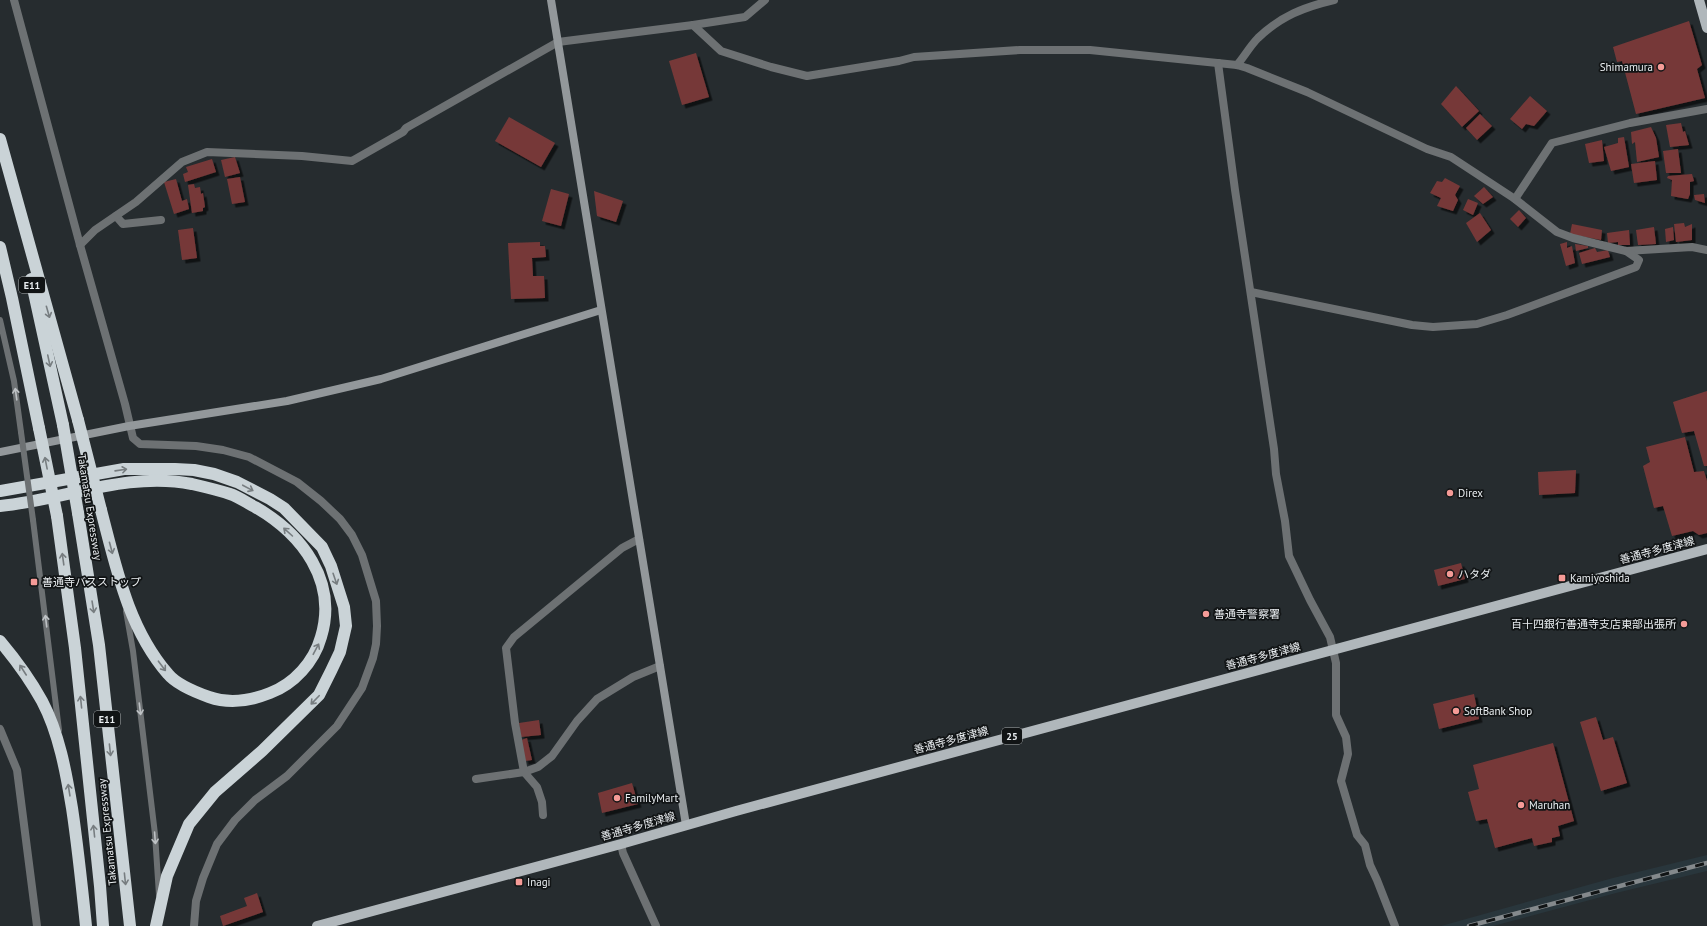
<svg xmlns="http://www.w3.org/2000/svg" width="1707" height="926" viewBox="0 0 1707 926" font-family="'PT Sans','Noto Sans JP',sans-serif">
<style>
.built{fill:#29363c}
.building{fill:#763938;filter:url(#shadow)}
.lines{fill:none;stroke-linecap:round;stroke-linejoin:round}
.lane{stroke:#6d7173;stroke-width:6}
.street{stroke:#6d7173;stroke-width:8}
.secondary{stroke:#93989b;stroke-width:8}
.primary{stroke:#b0b7bb;stroke-width:10}
.highway{stroke:#cad3d7;stroke-width:12}
.rail-casing{stroke:#84898c;stroke-width:4.5}
.rail{stroke:#111415;stroke-width:3;stroke-dasharray:9;stroke-linecap:butt}
.lane-bridge{stroke:#6d7173;stroke-width:6}
.highway-bridge{stroke:#cad3d7;stroke-width:12}
.oneway{stroke:#777d80}
.oneway2{stroke:#bec2c5}
.poi-dot{fill:#f59b97;stroke:#111415;stroke-width:1.5}
.labels{text-anchor:middle;stroke-width:3.5;stroke-linejoin:round;paint-order:stroke}
.shield{fill:#111415;stroke:#a9adaf;stroke-width:1}
.shield-label{font-size:10px;font-weight:bold;fill:#eaeef1}
.poi-label{font-size:11px;fill:#eaeef1;stroke:#111415;text-anchor:start}
.street-label{font-size:11px;fill:#eaeef1;stroke:#111415}
</style>
<defs>
<filter id="shadow"><feDropShadow dx="3.5" dy="3.5" stdDeviation="0" flood-color="#0009"/></filter>
</defs>
<rect width="100%" height="100%" fill="#262c2f"/>
<!-- built -->
<polygon class="built" points="1707,855 1707,871 1616,893 1493,926 1441,926 1613,878"/>
<!-- building -->
<g class="building">
<polygon points="1689,21 1702,65 1697,69 1705,98 1636,114 1622,61 1617,62 1613,47"/>
<polygon points="696,53 709,97 682,105 669,61"/>
<polygon points="1456,86 1479,111 1462,127 1441,104"/>
<polygon points="1530,96 1547,111 1534,126 1526,124 1522,129 1510,119"/>
<polygon points="1480,114 1492,126 1477,140 1466,128"/>
<polygon points="509,117 555,143 541,167 495,141"/>
<polygon points="1681,123 1683,132 1685,131 1689,145 1670,147 1666,125"/>
<polygon points="1651,127 1656,138 1659,157 1637,162 1635,142 1632,144 1631,132"/>
<polygon points="1624,137 1629,167 1611,171 1604,147 1618,143 1618,138"/>
<polygon points="1602,140 1604,161 1589,163 1585,144"/>
<polygon points="1678,149 1681,173 1666,173 1663,151"/>
<polygon points="235,157 240,173 225,177 221,160"/>
<polygon points="212,159 216,172 185,182 183,174 188,172 186,167"/>
<polygon points="1655,161 1657,180 1634,183 1631,164"/>
<polygon points="1692,174 1694,181 1690,182 1690,194 1688,199 1671,196 1672,180 1667,178 1668,176"/>
<polygon points="240,177 245,202 232,204 227,179"/>
<polygon points="1445,178 1460,186 1455,195 1458,200 1453,211 1437,206 1441,198 1430,193 1437,181 1442,182"/>
<polygon points="176,179 182,201 187,199 189,209 174,214 164,182"/>
<polygon points="194,184 195,188 200,187 201,194 203,193 205,207 203,208 203,211 192,213 188,185"/>
<polygon points="1484,187 1493,197 1483,204 1474,196"/>
<polygon points="551,189 569,194 561,226 542,221"/>
<polygon points="594,191 623,201 616,222 597,216"/>
<polygon points="1704,194 1705,203 1695,200 1694,195"/>
<polygon points="1468,199 1478,203 1473,215 1463,210"/>
<polygon points="1519,210 1526,218 1518,227 1510,219"/>
<polygon points="1480,213 1491,230 1477,242 1466,223"/>
<polygon points="1684,223 1685,227 1692,224 1692,240 1676,242 1674,224"/>
<polygon points="1572,224 1602,230 1601,240 1570,234"/>
<polygon points="1654,227 1656,244 1638,245 1636,230"/>
<polygon points="1673,227 1674,240 1666,242 1665,229"/>
<polygon points="193,228 197,258 182,260 178,230"/>
<polygon points="1629,230 1630,245 1618,245 1618,242 1608,243 1607,233"/>
<polygon points="540,242 540,246 545,246 546,257 532,258 533,276 544,276 545,298 511,299 508,243"/>
<polygon points="1567,242 1567,248 1572,246 1575,263 1566,266 1560,244"/>
<polygon points="1575,244 1588,246 1588,248 1576,251"/>
<polygon points="1595,248 1597,252 1608,250 1610,257 1582,264 1579,253"/>
<polygon points="1707,391 1707,466 1704,466 1694,431 1682,433 1673,402"/>
<polygon points="1685,437 1694,472 1704,471 1707,481 1707,533 1699,535 1693,531 1672,536 1663,506 1654,508 1643,466 1650,462 1646,447"/>
<polygon points="1576,470 1575,493 1539,495 1538,472"/>
<polygon points="1461,563 1465,579 1438,586 1434,570"/>
<polygon points="1474,694 1479,719 1439,729 1433,704"/>
<polygon points="1596,717 1603,740 1613,737 1627,783 1601,791 1580,722"/>
<polygon points="539,720 541,735 521,737 519,723"/>
<polygon points="527,738 532,760 525,761 521,740"/>
<polygon points="1553,743 1574,821 1558,826 1560,836 1552,838 1552,842 1534,846 1532,838 1495,848 1487,819 1476,821 1468,792 1479,789 1473,765"/>
<polygon points="632,783 638,804 602,813 598,793"/>
<polygon points="257,893 263,912 223,926 220,916 247,906 244,898"/>
</g>
<g class="lines">
<!-- lane -->
<g class="lane">
<polyline points="0,320 14,381 21,432"/>
<polyline points="33,520 59,730"/>
<polyline points="126,611 133,651 155,834 159,895"/>
</g>
<!-- street -->
<g class="street">
<polyline points="14,0 80,245 125,404 133,438 140,444 196,446 223,450 249,457 297,482 321,501 340,519 352,535 362,555 376,601 377,626 376,644 373,658 362,688 337,726 287,776 255,800 235,820 217,844 203,878 196,901 194,926"/>
<polyline points="693,25 745,17 765,0"/>
<polyline points="1218,63 1235,190 1274,449 1276,474 1285,521 1289,556 1310,600 1330,637 1336,663 1336,715 1346,737 1348,754 1341,781 1357,835 1365,845 1370,865 1377,880 1395,926"/>
<path d="M 1237,65 C 1244,57 1250,46 1258,38 C 1281,16 1304,7 1334,0"/>
<polyline points="1515,199 1552,143 1630,123 1707,109"/>
<polyline points="116,216 123,224 161,220"/>
<polyline points="80,245 95,230 136,202 182,162 207,152 302,156 352,161 403,132 406,128 558,42 693,25 721,51 771,67 807,76 899,61 914,57 1020,50 1090,50 1237,65 1247,68 1307,92 1427,149 1451,157 1515,199 1557,232 1573,238 1626,251 1692,247 1707,250"/>
<polyline points="1251,292 1412,325 1433,327 1477,324 1507,315 1636,267 1639,260 1626,251"/>
<polyline points="0,729 17,770 37,926"/>
<polyline points="476,779 524,772 538,767 552,756 577,721 597,699 633,677 660,666"/>
<polyline points="543,815 542,802 537,787 524,772 515,723 506,648 514,637 622,548 639,539"/>
<polyline points="621,844 623,853 656,926"/>
</g>
<!-- secondary -->
<g class="secondary">
<polyline points="551,0 686,825"/>
<polyline points="0,452 129,426 287,401 381,379 601,310"/>
</g>
<!-- primary -->
<g class="primary">
<polyline points="1699,0 1707,28"/>
<polyline points="317,926 621,844 736,811 1707,549"/>
</g>
<!-- highway -->
<g class="highway">
<polyline points="0,139 78,420"/>
<polyline points="0,247 12,298 39,428"/>
<polyline points="31,279 63,425"/>
<polyline points="0,491 124,469 175,469 194,470 214,474 237,482 270,499 284,508 322,547 331,566 344,607 346,626 340,652 331,671 319,695 262,751 215,792 189,824 167,876 156,926"/>
<path d="M 0,506 C 64,500 127,471 192,484 C 205,487 218,490 230,494 C 239,497 247,503 255,507 C 302,534 338,581 321,637 C 314,662 294,684 270,693 C 250,701 229,704 209,697 C 195,692 177,685 168,674 C 128,628 116,567 101,510"/>
<polyline points="78,513 99,645 130,926"/>
<polyline points="57,516 75,648 100,886 103,926"/>
<path d="M 0,641 C 16,660 30,679 42,701 C 59,733 66,772 72,808 C 78,848 82,887 86,926"/>
</g>
<defs>
<polyline id="rail" points="1469,926 1707,863"/>
</defs>
<!-- rail casing -->
<use href="#rail" class="rail-casing"/>
<!-- rail -->
<use href="#rail" class="rail"/>
<!-- lane-bridge -->
<polyline class="lane-bridge" points="21,432 33,520"/>
<!-- highway-bridge -->
<g class="highway-bridge">
<polyline points="78,420 101,510"/>
<polyline points="63,425 78,513"/>
<polyline points="39,428 57,516"/>
</g>
</g>
<!-- one-way arrows -->
<defs><path id="oneway-shaft" d="M-6 0H5M1.5-3L5.5 0L1.5 3" fill="none" stroke-width="1.6" stroke-linecap="round" stroke-linejoin="round"/></defs>
<g class="oneway">
<use href="#oneway-shaft" transform="translate(48 312) rotate(74)"/>
<use href="#oneway-shaft" transform="translate(49 361) rotate(78)"/>
<use href="#oneway-shaft" transform="translate(46 463) rotate(-101)"/>
<use href="#oneway-shaft" transform="translate(121 470) rotate(-8)"/>
<use href="#oneway-shaft" transform="translate(248 488) rotate(28)"/>
<use href="#oneway-shaft" transform="translate(288 532) rotate(-138)"/>
<use href="#oneway-shaft" transform="translate(111 548) rotate(75)"/>
<use href="#oneway-shaft" transform="translate(63 559) rotate(-98)"/>
<use href="#oneway-shaft" transform="translate(335 579) rotate(71)"/>
<use href="#oneway-shaft" transform="translate(93 607) rotate(81)"/>
<use href="#oneway-shaft" transform="translate(316 649) rotate(-62)"/>
<use href="#oneway-shaft" transform="translate(162 666) rotate(53)"/>
<use href="#oneway-shaft" transform="translate(23 670) rotate(-123)"/>
<use href="#oneway-shaft" transform="translate(315 700) rotate(134)"/>
<use href="#oneway-shaft" transform="translate(81 702) rotate(-96)"/>
<use href="#oneway-shaft" transform="translate(110 750) rotate(84)"/>
<use href="#oneway-shaft" transform="translate(69 790) rotate(-99)"/>
<use href="#oneway-shaft" transform="translate(94 831) rotate(-96)"/>
<use href="#oneway-shaft" transform="translate(125 879) rotate(84)"/>
</g>
<g class="oneway2">
<use href="#oneway-shaft" transform="translate(16 394) rotate(-98)"/>
<use href="#oneway-shaft" transform="translate(46 621) rotate(-97)"/>
<use href="#oneway-shaft" transform="translate(140 709) rotate(83)"/>
<use href="#oneway-shaft" transform="translate(155 838) rotate(86)"/>
</g>
<!-- markers -->
<g class="poi-dot">
<circle cx="1661" cy="67" r="4"/>
<circle cx="1450" cy="493" r="4"/>
<circle cx="1450" cy="574" r="4"/>
<rect x="1558" y="574" width="8" height="8" rx="2"/>
<rect x="30" y="578" width="8" height="8" rx="2"/>
<circle cx="1206" cy="614" r="4"/>
<circle cx="1684" cy="624" r="4"/>
<circle cx="1456" cy="711" r="4"/>
<circle cx="617" cy="798" r="4"/>
<circle cx="1521" cy="805" r="4"/>
<rect x="515" y="878" width="8" height="8" rx="2"/>
</g>
<g class="labels">
<!-- shield labels -->
<g class="shield">
<rect x="19" y="277" width="26" height="16" rx="3"/>
<rect x="94" y="711" width="26" height="16" rx="3"/>
<rect x="1002" y="728" width="20" height="16" rx="3"/>
</g>
<g class="shield-label">
<text x="32" y="289">E11</text>
<text x="107" y="723">E11</text>
<text x="1012" y="740">25</text>
</g>
<!-- poi labels -->
<g class="poi-label">
<text x="1653" y="71" text-anchor="end">Shimamura</text>
<text x="1458" y="497">Direx</text>
<text x="1458" y="578">ハタダ</text>
<text x="1570" y="582">Kamiyoshida</text>
<text x="42" y="586">善通寺バスストップ</text>
<text x="1214" y="618">善通寺警察署</text>
<text x="1676" y="628" text-anchor="end">百十四銀行善通寺支店東部出張所</text>
<text x="1464" y="715">SoftBank Shop</text>
<text x="625" y="802">FamilyMart</text>
<text x="1529" y="809">Maruhan</text>
<text x="527" y="886">Inagi</text>
</g>
<!-- street labels -->
<g class="street-label">
<text transform="translate(90 507) rotate(81)" y="4">Takamatsu Expressway</text>
<text transform="translate(1657 550) rotate(-15)" y="4">善通寺多度津線</text>
<text transform="translate(1263 656) rotate(-15)" y="4">善通寺多度津線</text>
<text transform="translate(951 740) rotate(-15)" y="4">善通寺多度津線</text>
<text transform="translate(638 826) rotate(-16)" y="4">善通寺多度津線</text>
<text transform="translate(107 832) rotate(-96)" y="4">Takamatsu Expressway</text>
</g>
</g>
</svg>
